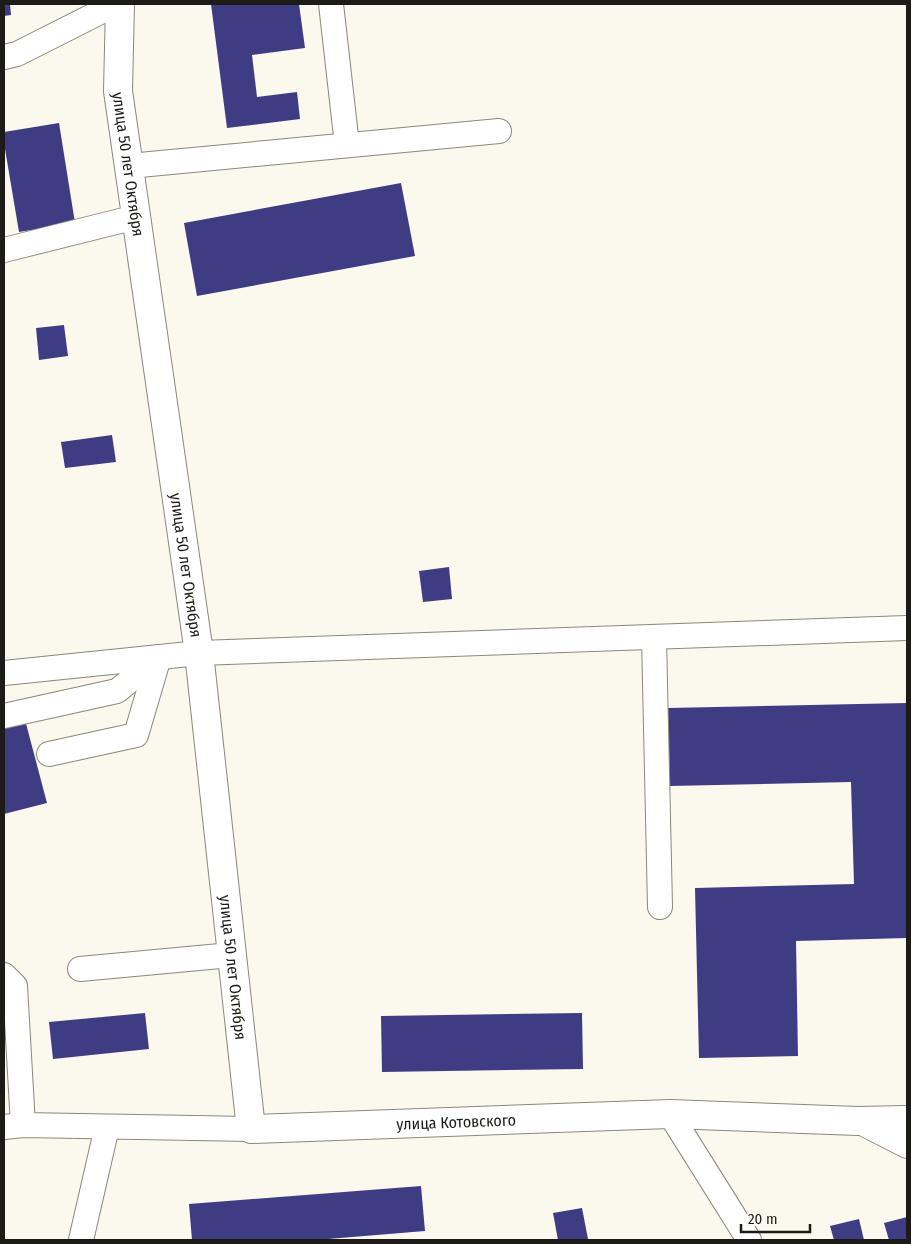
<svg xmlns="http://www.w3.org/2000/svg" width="911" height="1244" viewBox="0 0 911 1244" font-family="'Fira Sans Condensed',sans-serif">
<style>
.building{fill:#3e3d84}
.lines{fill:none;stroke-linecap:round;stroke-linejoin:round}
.minor-casing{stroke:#8b877d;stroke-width:26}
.major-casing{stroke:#8b877d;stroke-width:30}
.minor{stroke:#fff;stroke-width:24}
.major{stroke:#fff;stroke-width:28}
.labels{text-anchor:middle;stroke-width:5;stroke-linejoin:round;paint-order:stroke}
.street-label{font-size:16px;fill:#1c1b17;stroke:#fbf8ed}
</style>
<rect width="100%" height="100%" fill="#fbf8ed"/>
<!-- building -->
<g class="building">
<polygon points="4,4 10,4 11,15 4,16"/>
<polygon points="211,4 299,4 305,48 252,55 257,97 297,92 300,119 227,128"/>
<polygon points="59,123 75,223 19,232 4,143 4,132"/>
<polygon points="401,183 415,256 197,296 184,223"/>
<polygon points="64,325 68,356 39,360 36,328"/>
<polygon points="112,435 116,462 65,468 61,442"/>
<polygon points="449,567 452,599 423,602 419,571"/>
<polygon points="907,703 907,938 796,941 798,1056 699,1058 695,888 854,884 851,782 670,786 668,708"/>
<polygon points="24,716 47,803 4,814 4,721"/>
<polygon points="145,1013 149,1049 53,1059 49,1022"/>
<polygon points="582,1013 583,1069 382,1072 381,1016"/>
<polygon points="421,1186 425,1231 316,1240 192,1240 189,1204"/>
<polygon points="582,1208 588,1239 558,1240 553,1213"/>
<polygon points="907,1217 907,1240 889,1240 884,1223"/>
<polygon points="859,1219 864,1240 834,1240 830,1226"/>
</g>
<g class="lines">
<defs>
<g id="minor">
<polyline points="331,4 347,145"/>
<polyline points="4,57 17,54 116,4"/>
<polyline points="129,166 499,131"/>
<polyline points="4,250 136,217"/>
<polyline points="654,637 660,907"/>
<polyline points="4,673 199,653 907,628"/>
<polyline points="4,716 117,691 159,657"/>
<polyline points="49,754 136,735 159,657"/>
<polyline points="80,969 231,955"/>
<polyline points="4,975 15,986 23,1125"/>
<polyline points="670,1114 749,1240"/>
<polyline points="858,1121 907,1146"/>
<polyline points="4,1127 23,1125 251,1129"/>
<polyline points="81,1240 107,1127"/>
</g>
<g id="major">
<path id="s1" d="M 120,4 L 118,91 L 199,653 L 251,1129 L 670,1114 L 858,1121 L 907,1120"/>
</g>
</defs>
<!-- minor casing -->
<use href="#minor" class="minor-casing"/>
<!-- major casing -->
<use href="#major" class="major-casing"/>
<!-- minor -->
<use href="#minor" class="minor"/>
<!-- major -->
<use href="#major" class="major"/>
</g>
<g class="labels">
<!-- street labels -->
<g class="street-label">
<text dy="6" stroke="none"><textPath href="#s1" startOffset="161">улица 50 лет Октября</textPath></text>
<text dy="6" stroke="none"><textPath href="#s1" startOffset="566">улица 50 лет Октября</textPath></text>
<text dy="6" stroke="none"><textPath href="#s1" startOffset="971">улица 50 лет Октября</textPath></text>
<text dy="6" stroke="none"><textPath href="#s1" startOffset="1339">улица Котовского</textPath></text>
</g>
</g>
<!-- border -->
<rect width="911" height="1244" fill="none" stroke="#1c1b17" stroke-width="10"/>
<!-- scale -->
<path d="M741 1224v8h69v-8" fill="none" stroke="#1c1b17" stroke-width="2.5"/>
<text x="748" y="1224" font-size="15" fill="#1c1b17" stroke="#fbf8ed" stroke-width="4" paint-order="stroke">20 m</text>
</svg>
